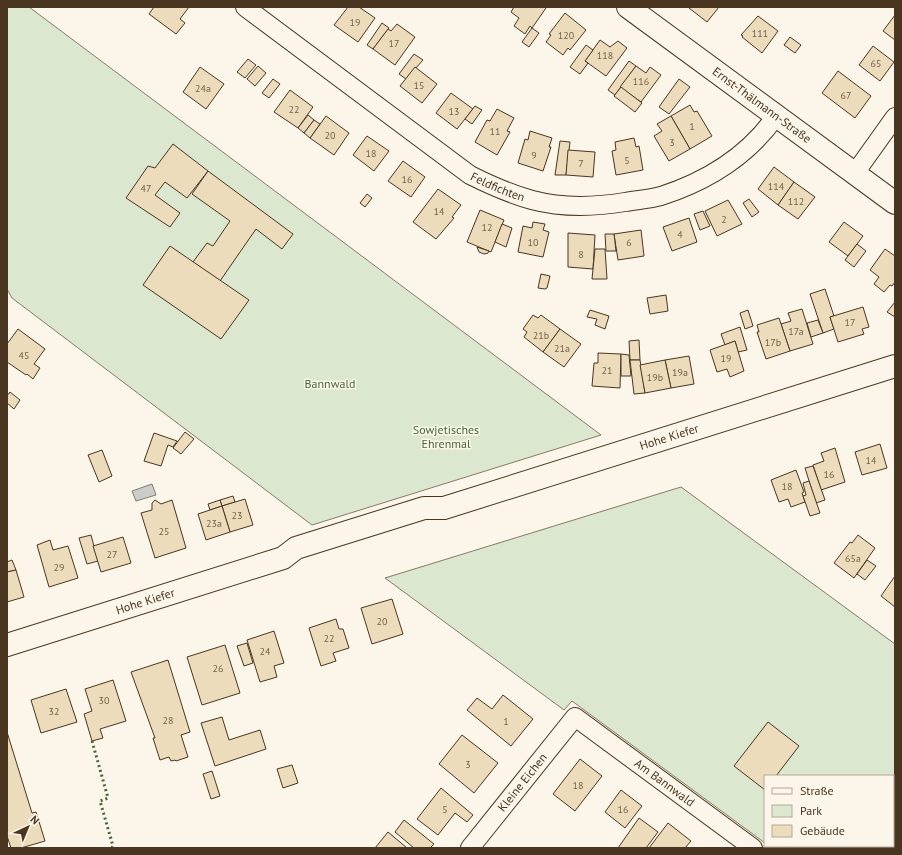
<svg xmlns="http://www.w3.org/2000/svg" width="902" height="855" viewBox="0 0 902 855" font-family="'PT Sans',sans-serif">
<style>
.green{fill:#dce7d0;stroke:#887966}
.water{fill:#c9cecd;stroke:#887966}
.building{fill:#ecdcbc;stroke:#4a3520}
.lines{fill:none;stroke-linecap:round;stroke-linejoin:round}
.street-casing{stroke:#4a3520;stroke-width:20}
.secondary-casing{stroke:#4a3520;stroke-width:24}
.street{stroke:#fbf6e9;stroke-width:18}
.secondary{stroke:#fbf6e9;stroke-width:22}
.hedge{stroke:#436837;stroke-width:3;stroke-dasharray:2 3;stroke-linecap:butt}
.labels{text-anchor:middle;stroke-width:3;stroke-linejoin:round;paint-order:stroke}
.number-label{font-size:10px;fill:#725f47}
.street-label{font-size:12px;fill:#4a3520;stroke:#fbf6e9}
.park-label{font-size:12px;fill:#436837;stroke:#fbf6e9}
</style>
<rect width="100%" height="100%" fill="#fbf6e9"/>
<!-- green -->
<g class="green">
<polygon points="7,7 29,7 601,435 312,525 12,298 7,289"/>
<polygon points="681,487 895,644 895,803 893,806 893,776 765,776 765,843 572,701 564,710 385,578"/>
<polygon points="769,846 860,846 859,848 772,848"/>
</g>
<!-- water -->
<polygon class="water" points="152,484 156,495 136,501 132,491"/>
<!-- building -->
<g class="building">
<polygon points="154,7 189,7 180,19 185,23 176,34 149,14"/>
<polygon points="348,7 359,7 375,18 358,42 334,25"/>
<polygon points="514,7 544,7 546,8 532,28 530,26 525,34 514,26 519,18 511,12"/>
<polygon points="690,7 719,7 707,22 689,8"/>
<polygon points="565,13 586,30 570,50 568,48 563,55 546,42 551,35 549,34"/>
<polygon points="895,15 895,40 883,31"/>
<polygon points="758,16 778,31 762,53 742,37 743,36 741,35"/>
<polygon points="382,23 389,28 373,49 367,45"/>
<polygon points="397,24 415,37 395,65 373,49 388,29 391,31"/>
<polygon points="532,28 539,33 529,47 522,42"/>
<polygon points="790,37 801,45 795,53 784,45"/>
<polygon points="600,40 610,47 618,41 627,48 606,76 585,61"/>
<polygon points="586,45 593,50 585,61 588,63 580,74 570,67"/>
<polygon points="873,46 894,62 880,81 859,65"/>
<polygon points="414,54 423,60 406,79 399,74"/>
<polygon points="248,59 256,65 245,78 237,72"/>
<polygon points="629,61 636,66 615,95 608,90"/>
<polygon points="258,66 266,73 255,86 247,79"/>
<polygon points="636,66 646,73 650,67 661,75 641,102 620,87"/>
<polygon points="200,67 224,84 206,109 183,92"/>
<polygon points="415,67 437,84 422,103 400,86"/>
<polygon points="838,71 871,96 855,118 822,93"/>
<polygon points="273,79 280,84 269,98 262,93"/>
<polygon points="679,79 690,87 669,114 659,107"/>
<polygon points="621,87 642,103 635,112 614,96"/>
<polygon points="290,90 313,107 298,128 274,112"/>
<polygon points="451,93 473,109 457,129 436,113"/>
<polygon points="690,105 694,112 697,111 712,136 690,149 671,116"/>
<polygon points="475,106 482,110 472,124 465,119"/>
<polygon points="497,109 514,118 507,131 510,132 497,155 475,142 487,120 490,121"/>
<polygon points="308,115 314,120 304,133 298,128"/>
<polygon points="326,116 349,133 334,155 310,138"/>
<polygon points="671,116 690,149 669,161 654,136 662,131 657,124"/>
<polygon points="314,120 320,124 310,138 304,133"/>
<polygon points="530,131 552,138 549,147 551,147 543,171 518,163 525,139 528,140"/>
<polygon points="367,136 389,151 374,171 353,155"/>
<polygon points="634,138 636,147 639,146 643,170 616,175 612,151 616,150 615,142"/>
<polygon points="560,141 570,142 566,175 555,175"/>
<polygon points="173,144 208,171 187,198 165,182 155,195 180,213 170,227 126,198 148,166 155,168"/>
<polygon points="568,150 595,152 593,177 566,175"/>
<polygon points="403,161 425,177 411,197 388,181"/>
<polygon points="774,167 794,182 778,205 758,189"/>
<polygon points="208,171 293,234 282,249 256,229 220,281 193,262 207,243 213,246 230,221 192,194"/>
<polygon points="794,182 815,197 798,219 778,205"/>
<polygon points="438,189 461,205 452,217 454,218 436,239 413,222"/>
<polygon points="367,194 372,198 365,207 360,203"/>
<polygon points="749,199 759,212 752,217 743,203"/>
<polygon points="728,200 742,224 717,236 705,211"/>
<polygon points="480,210 504,220 491,252 467,242"/>
<polygon points="703,211 710,226 700,230 694,214"/>
<polygon points="689,218 697,242 672,251 663,227"/>
<polygon points="533,222 545,224 543,230 549,232 543,257 518,252 523,226 532,228"/>
<polygon points="844,222 863,236 848,256 829,242"/>
<polygon points="502,224 512,228 506,247 495,242"/>
<polygon points="641,230 644,256 618,260 614,234"/>
<polygon points="568,233 595,235 593,269 568,267"/>
<polygon points="605,234 614,234 616,251 606,251"/>
<polygon points="857,244 866,251 854,267 845,260"/>
<polygon points="170,246 249,300 221,339 143,285"/>
<polygon points="477,247 489,251 488,253 484,254 479,252"/>
<polygon points="595,249 605,249 607,279 592,279"/>
<polygon points="885,249 895,256 895,282 892,286 890,285 884,292 874,284 879,277 870,270"/>
<polygon points="541,274 550,276 547,288 545,289 538,288"/>
<polygon points="825,289 834,316 830,317 834,329 823,333 810,294"/>
<polygon points="666,295 668,311 650,314 647,298"/>
<polygon points="895,302 895,317 887,312"/>
<polygon points="863,307 869,327 862,329 864,334 838,342 830,317"/>
<polygon points="802,309 813,344 790,351 781,324 791,321 788,313"/>
<polygon points="590,310 609,316 605,329 595,325 597,319 587,317"/>
<polygon points="748,310 753,326 745,329 740,313"/>
<polygon points="533,315 538,318 541,315 560,329 543,352 524,337 527,332 523,329"/>
<polygon points="779,318 790,351 766,359 757,332 759,332 757,325"/>
<polygon points="818,320 823,333 811,337 807,323"/>
<polygon points="740,327 747,350 738,352 735,341 725,345 721,334"/>
<polygon points="18,329 45,349 34,364 40,368 33,379 27,374 26,375 7,362 7,344"/>
<polygon points="560,329 581,344 564,367 543,352"/>
<polygon points="639,340 640,360 630,360 629,341"/>
<polygon points="735,341 744,371 730,377 727,369 717,372 710,350"/>
<polygon points="598,353 621,354 620,388 592,386 594,363 598,363"/>
<polygon points="621,354 629,355 631,376 621,376"/>
<polygon points="689,356 694,384 671,388 665,360"/>
<polygon points="630,360 640,360 645,393 634,394"/>
<polygon points="665,360 671,388 645,393 640,365"/>
<polygon points="10,392 20,400 14,409 7,403 7,396"/>
<polygon points="185,432 194,439 181,454 173,448"/>
<polygon points="154,433 177,441 173,447 168,445 161,466 144,461"/>
<polygon points="880,444 887,468 862,475 855,452"/>
<polygon points="835,448 845,482 821,490 813,465 824,461 821,453"/>
<polygon points="102,450 112,476 99,482 88,455"/>
<polygon points="813,466 825,500 816,503 805,468"/>
<polygon points="796,470 804,492 802,493 805,502 791,507 788,499 779,502 771,480"/>
<polygon points="809,481 820,513 810,516 803,496 806,495 803,483"/>
<polygon points="233,496 235,502 222,506 220,500"/>
<polygon points="245,499 253,525 230,532 222,506"/>
<polygon points="155,500 161,504 172,500 186,548 155,558 141,513 152,510 152,503"/>
<polygon points="220,500 222,506 210,510 208,504"/>
<polygon points="222,506 230,532 206,540 198,514"/>
<polygon points="91,535 98,561 87,564 79,538"/>
<polygon points="858,535 875,548 854,578 834,563 850,542 852,543"/>
<polygon points="123,537 131,563 101,572 93,546"/>
<polygon points="50,540 53,550 68,546 78,578 49,587 37,545"/>
<polygon points="12,560 16,570 7,572 7,562"/>
<polygon points="867,560 876,566 865,580 857,574"/>
<polygon points="16,570 24,597 7,602 7,572"/>
<polygon points="895,576 895,607 881,596"/>
<polygon points="392,599 403,634 372,644 361,608"/>
<polygon points="336,619 339,629 343,629 349,648 333,653 336,661 321,666 309,628"/>
<polygon points="274,631 284,663 274,666 277,677 260,682 247,640"/>
<polygon points="247,643 253,663 244,666 237,646"/>
<polygon points="225,645 240,693 202,705 187,657"/>
<polygon points="168,660 190,732 181,735 188,757 176,761 175,760 171,761 169,757 160,760 153,738 155,738 131,672"/>
<polygon points="113,680 126,721 100,729 103,738 92,741 84,714 92,711 85,689"/>
<polygon points="66,689 77,722 41,733 31,700"/>
<polygon points="503,695 533,719 511,746 467,710 477,698 492,709"/>
<polygon points="222,717 229,740 260,730 266,749 215,766 201,723"/>
<polygon points="768,722 799,746 776,776 765,776 765,790 734,766"/>
<polygon points="7,732 32,813 36,812 45,841 21,848 11,848 7,836"/>
<polygon points="462,735 498,763 474,793 439,764"/>
<polygon points="580,759 602,776 575,811 553,794"/>
<polygon points="292,765 298,783 283,788 277,769"/>
<polygon points="212,771 220,796 211,799 203,774"/>
<polygon points="441,788 473,815 467,822 455,813 438,835 417,819"/>
<polygon points="621,790 642,806 625,828 605,812"/>
<polygon points="639,818 658,832 646,848 618,848"/>
<polygon points="404,820 434,844 430,848 414,848 395,832"/>
<polygon points="668,823 691,841 685,848 649,848"/>
<polygon points="388,832 407,848 375,848"/>
</g>
<g class="lines">
<defs>
<g id="street">
<path id="s1" d="M 245,7 L 470,175 C 490,185 510,194 532,200 C 562,208 595,207 625,202 C 637,200 650,199 661,196 C 707,181 748,156 776,116"/>
<polyline points="855,173 895,117"/>
<path id="s2" d="M 470,848 L 575,717 L 753,848"/>
</g>
<g id="secondary">
<path id="s3" d="M 628,7 L 895,203"/>
<path id="s4" d="M 7,645 L 283,558 L 296,548 L 424,508 L 444,508 L 895,366"/>
</g>
</defs>
<!-- street casing -->
<use href="#street" class="street-casing"/>
<!-- secondary casing -->
<use href="#secondary" class="secondary-casing"/>
<!-- street -->
<use href="#street" class="street"/>
<!-- secondary -->
<use href="#secondary" class="secondary"/>
<!-- hedge -->
<polyline class="hedge" points="92,741 108,798 100,801 113,846 112,848"/>
</g>
<g class="labels">
<!-- number labels -->
<g class="number-label">
<text x="355" y="26">19</text>
<text x="760" y="37">111</text>
<text x="566" y="39">120</text>
<text x="394" y="47">17</text>
<text x="605" y="59">118</text>
<text x="876" y="67">65</text>
<text x="641" y="85">116</text>
<text x="419" y="89">15</text>
<text x="203" y="92">24a</text>
<text x="846" y="99">67</text>
<text x="294" y="113">22</text>
<text x="454" y="115">13</text>
<text x="692" y="130">1</text>
<text x="495" y="135">11</text>
<text x="330" y="139">20</text>
<text x="672" y="146">3</text>
<text x="371" y="157">18</text>
<text x="534" y="159">9</text>
<text x="627" y="164">5</text>
<text x="581" y="167">7</text>
<text x="407" y="183">16</text>
<text x="776" y="190">114</text>
<text x="146" y="192">47</text>
<text x="796" y="205">112</text>
<text x="439" y="215">14</text>
<text x="724" y="223">2</text>
<text x="487" y="231">12</text>
<text x="680" y="238">4</text>
<text x="533" y="246">10</text>
<text x="629" y="246">6</text>
<text x="581" y="258">8</text>
<text x="850" y="326">17</text>
<text x="796" y="335">17a</text>
<text x="541" y="339">21b</text>
<text x="773" y="346">17b</text>
<text x="562" y="352">21a</text>
<text x="24" y="359">45</text>
<text x="726" y="362">19</text>
<text x="607" y="374">21</text>
<text x="680" y="376">19a</text>
<text x="655" y="381">19b</text>
<text x="871" y="464">14</text>
<text x="829" y="478">16</text>
<text x="787" y="490">18</text>
<text x="237" y="519">23</text>
<text x="214" y="527">23a</text>
<text x="164" y="535">25</text>
<text x="112" y="558">27</text>
<text x="853" y="562">65a</text>
<text x="59" y="571">29</text>
<text x="382" y="625">20</text>
<text x="329" y="642">22</text>
<text x="265" y="655">24</text>
<text x="218" y="672">26</text>
<text x="104" y="704">30</text>
<text x="54" y="715">32</text>
<text x="168" y="724">28</text>
<text x="506" y="725">1</text>
<text x="468" y="768">3</text>
<text x="578" y="789">18</text>
<text x="445" y="813">5</text>
<text x="623" y="813">16</text>
</g>
<!-- street labels -->
<g class="street-label">
<text dy="4" stroke="none"><textPath href="#s3" startOffset="166">Ernst-Thälmann-Straße</textPath></text>
<text dy="4" stroke="none"><textPath href="#s1" startOffset="311">Feldfichten</textPath></text>
<text dy="4" stroke="none"><textPath href="#s4" startOffset="696">Hohe Kiefer</textPath></text>
<text dy="4" stroke="none"><textPath href="#s4" startOffset="145">Hohe Kiefer</textPath></text>
<text dy="4" stroke="none"><textPath href="#s2" startOffset="84">Kleine Eichen</textPath></text>
<text dy="4" stroke="none"><textPath href="#s2" startOffset="279">Am Bannwald</textPath></text>
</g>
<!-- park labels -->
<g class="park-label">
<text x="330" y="388">Bannwald</text>
<text x="446" y="434">Sowjetisches<tspan x="446" dy="14">Ehrenmal</tspan></text>
</g>
</g>
<!-- border -->
<rect width="902" height="855" fill="none" stroke="#4a3520" stroke-width="16"/>
<!-- legend -->
<rect x="764" y="775" width="130" height="72" fill="#fbf6e9" stroke="#b4a999"/>
<rect x="772" y="788" width="20" height="6" fill="#fbf6e9" stroke="#b4a999"/>
<text x="800" y="795" font-size="12" fill="#4a3520">Straße</text>
<rect x="772" y="805" width="20" height="12" fill="#dce7d0" stroke="#b4a999"/>
<text x="800" y="815" font-size="12" fill="#4a3520">Park</text>
<rect x="772" y="825" width="20" height="12" fill="#ecdcbc" stroke="#b4a999"/>
<text x="800" y="835" font-size="12" fill="#4a3520">Gebäude</text>
<!-- north arrow -->
<g transform="translate(28 827) rotate(44)" stroke="#fbf6e9" stroke-width="3" paint-order="stroke">
<path d="M0-3L7 15L0 10L-7 15Z" fill="#4a3520"/>
<text y="-6" font-size="11" font-weight="bold" text-anchor="middle" fill="#4a3520">N</text>
</g>
</svg>
